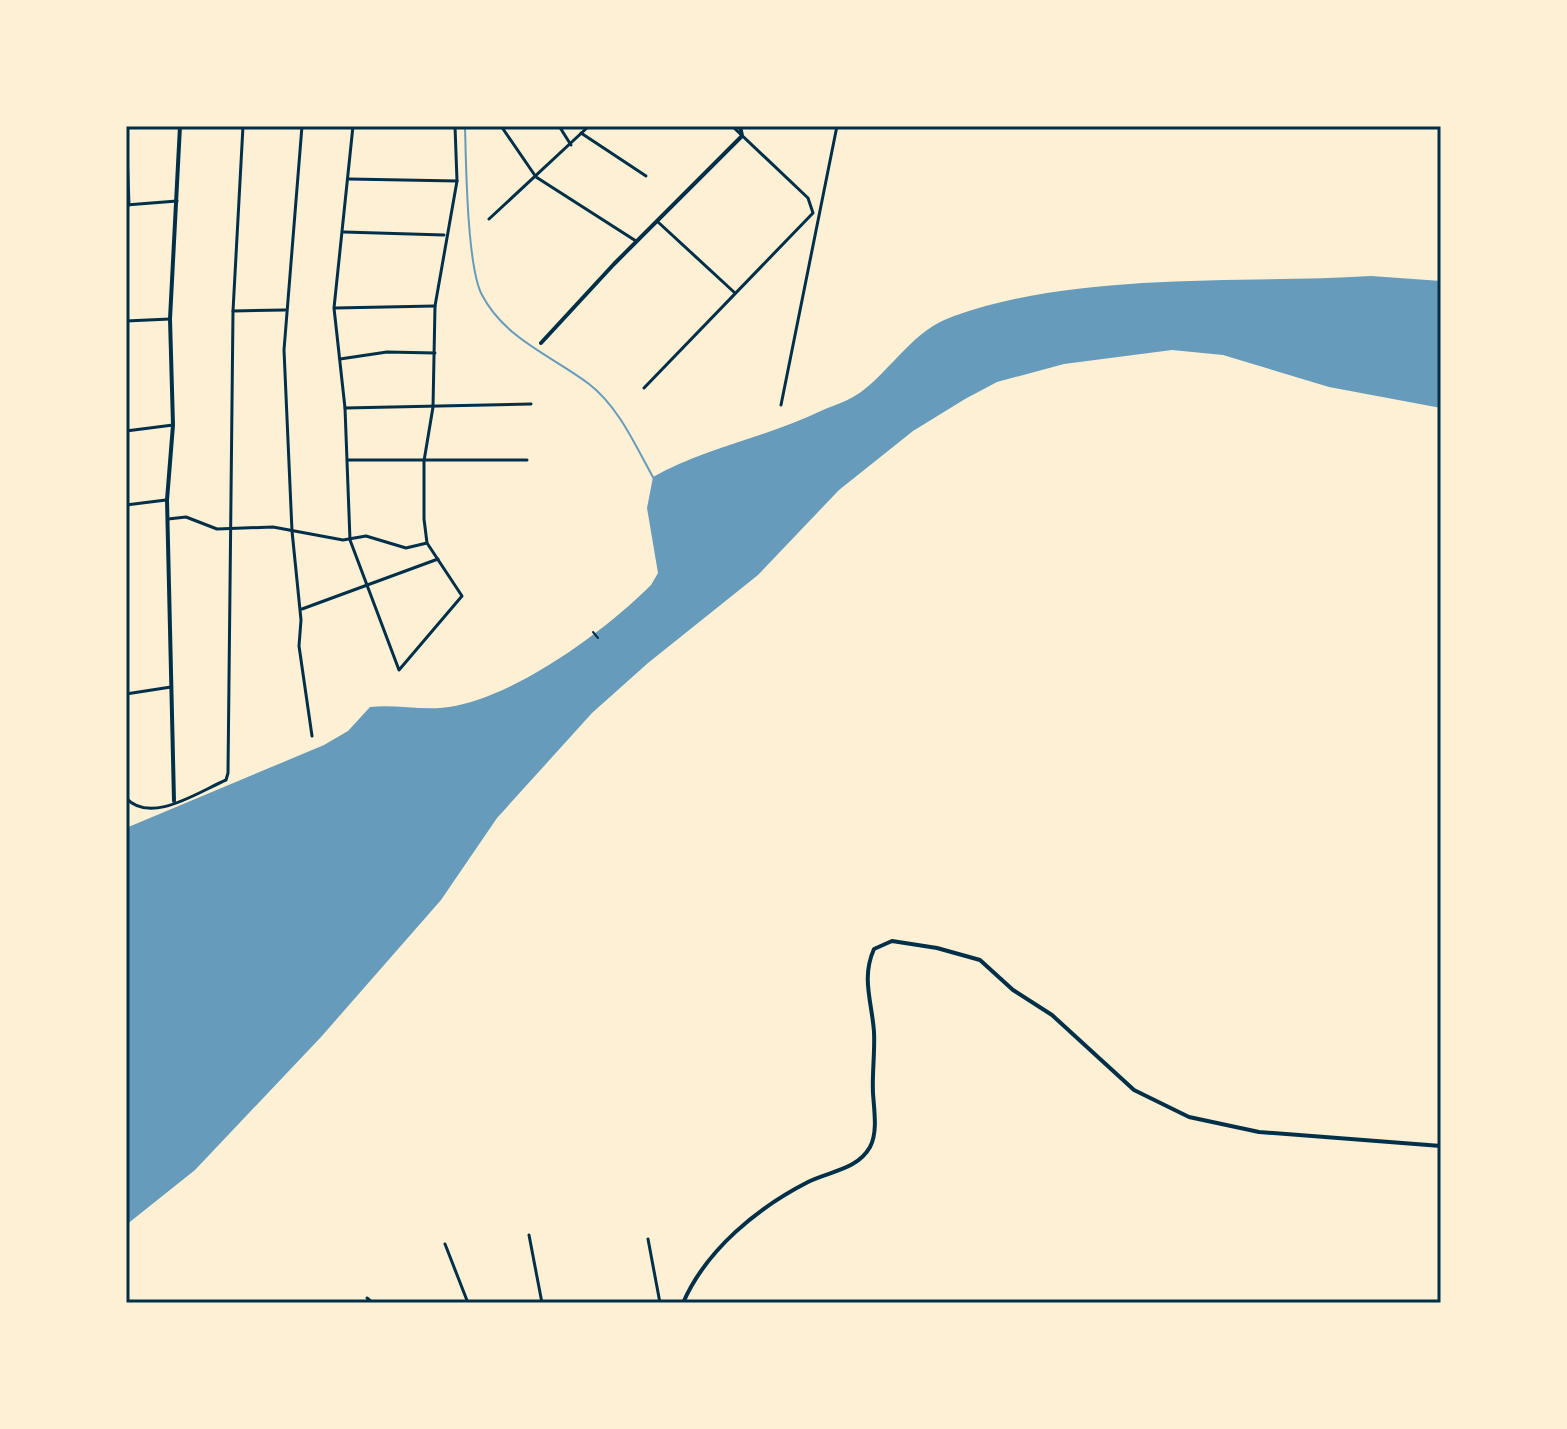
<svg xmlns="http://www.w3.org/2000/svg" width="1567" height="1429" viewBox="0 0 1567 1429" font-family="'Varela Round',sans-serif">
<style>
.water{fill:#669bbc}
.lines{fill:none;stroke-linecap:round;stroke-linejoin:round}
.stream{stroke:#669bbc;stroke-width:2}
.path{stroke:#003049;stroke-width:2}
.minor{stroke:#003049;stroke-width:3}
.tertiary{stroke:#003049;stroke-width:4}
.neatline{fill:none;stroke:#003049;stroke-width:3}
</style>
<rect width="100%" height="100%" fill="#fdf0d5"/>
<!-- water -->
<path class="water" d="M 1371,276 L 1441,281 L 1441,408 L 1329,387 L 1223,355 L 1172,350 L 1064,364 L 997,382 L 965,399 L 913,431 L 839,490 L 758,575 L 648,663 L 592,713 L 497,818 L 441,900 L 321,1037 L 195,1170 L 126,1225 L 126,828 L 324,745 L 348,731 L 370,707 C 396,704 423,711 449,707 C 515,697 604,632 651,585 L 658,573 L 647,508 L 653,477 C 706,447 768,437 823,410 C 835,405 850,400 861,392 C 894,367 913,330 954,316 C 1081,271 1238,284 1371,276 Z"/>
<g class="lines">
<!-- stream -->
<path class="stream" d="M 465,126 C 466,162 467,267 482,295 C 505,339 552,356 589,384 C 619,407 636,447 654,479"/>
<!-- path -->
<polyline class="path" points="593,632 598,638"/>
<!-- minor -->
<g class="minor">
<polyline points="126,126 129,205"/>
<polyline points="302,126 284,350 292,531 301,620 299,646 312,736"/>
<polyline points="353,126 334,308 345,408 350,540 399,670 462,596 427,543 424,519 424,461 433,407 435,306 457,181 455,126"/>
<polyline points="501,126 536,177 636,241"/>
<polyline points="559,126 571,145"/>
<polyline points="581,133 646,176"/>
<polyline points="349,179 457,181"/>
<polyline points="126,205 177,201"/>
<polyline points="489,219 589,126"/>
<polyline points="658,222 735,293"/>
<polyline points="344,232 444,235"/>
<polyline points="335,308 435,306"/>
<polyline points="233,311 285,310"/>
<polyline points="126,321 170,319"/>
<polyline points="340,359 387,352 435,353"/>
<polyline points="644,388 813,213 808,198 732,126"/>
<polyline points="781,405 837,126"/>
<polyline points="345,408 531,404"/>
<polyline points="126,431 173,425"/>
<polyline points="348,460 527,460"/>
<polyline points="126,505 166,500"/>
<polyline points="168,519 186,517 217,529 273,527 343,540 366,536 406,548 427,543"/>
<polyline points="302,609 438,559"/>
<polyline points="126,694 171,687"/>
<path d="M 126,798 C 151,825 198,792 226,780 L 228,773 L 233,311 L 243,126"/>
<polyline points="529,1235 542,1303"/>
<polyline points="648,1239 660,1303"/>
<polyline points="445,1244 468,1303"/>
<polyline points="367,1298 373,1303"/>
</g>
<!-- tertiary -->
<g class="tertiary">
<polyline points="541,343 614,264 742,136 740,126"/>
<polyline points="174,801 167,500 173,425 170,319 180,126"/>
<path d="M 683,1303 C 706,1250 757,1208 808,1182 C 830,1171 857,1170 870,1147 C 878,1132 874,1110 873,1093 C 872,1073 875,1053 874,1032 C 872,1002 861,978 874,949 L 892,941 L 937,948 L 980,960 L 1013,990 L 1052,1015 L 1134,1090 L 1189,1117 L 1259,1132 L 1441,1146"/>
</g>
</g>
<!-- border -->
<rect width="1567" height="1429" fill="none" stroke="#fdf0d5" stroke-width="256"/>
<rect x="128" y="128" width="1311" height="1173" class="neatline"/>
</svg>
